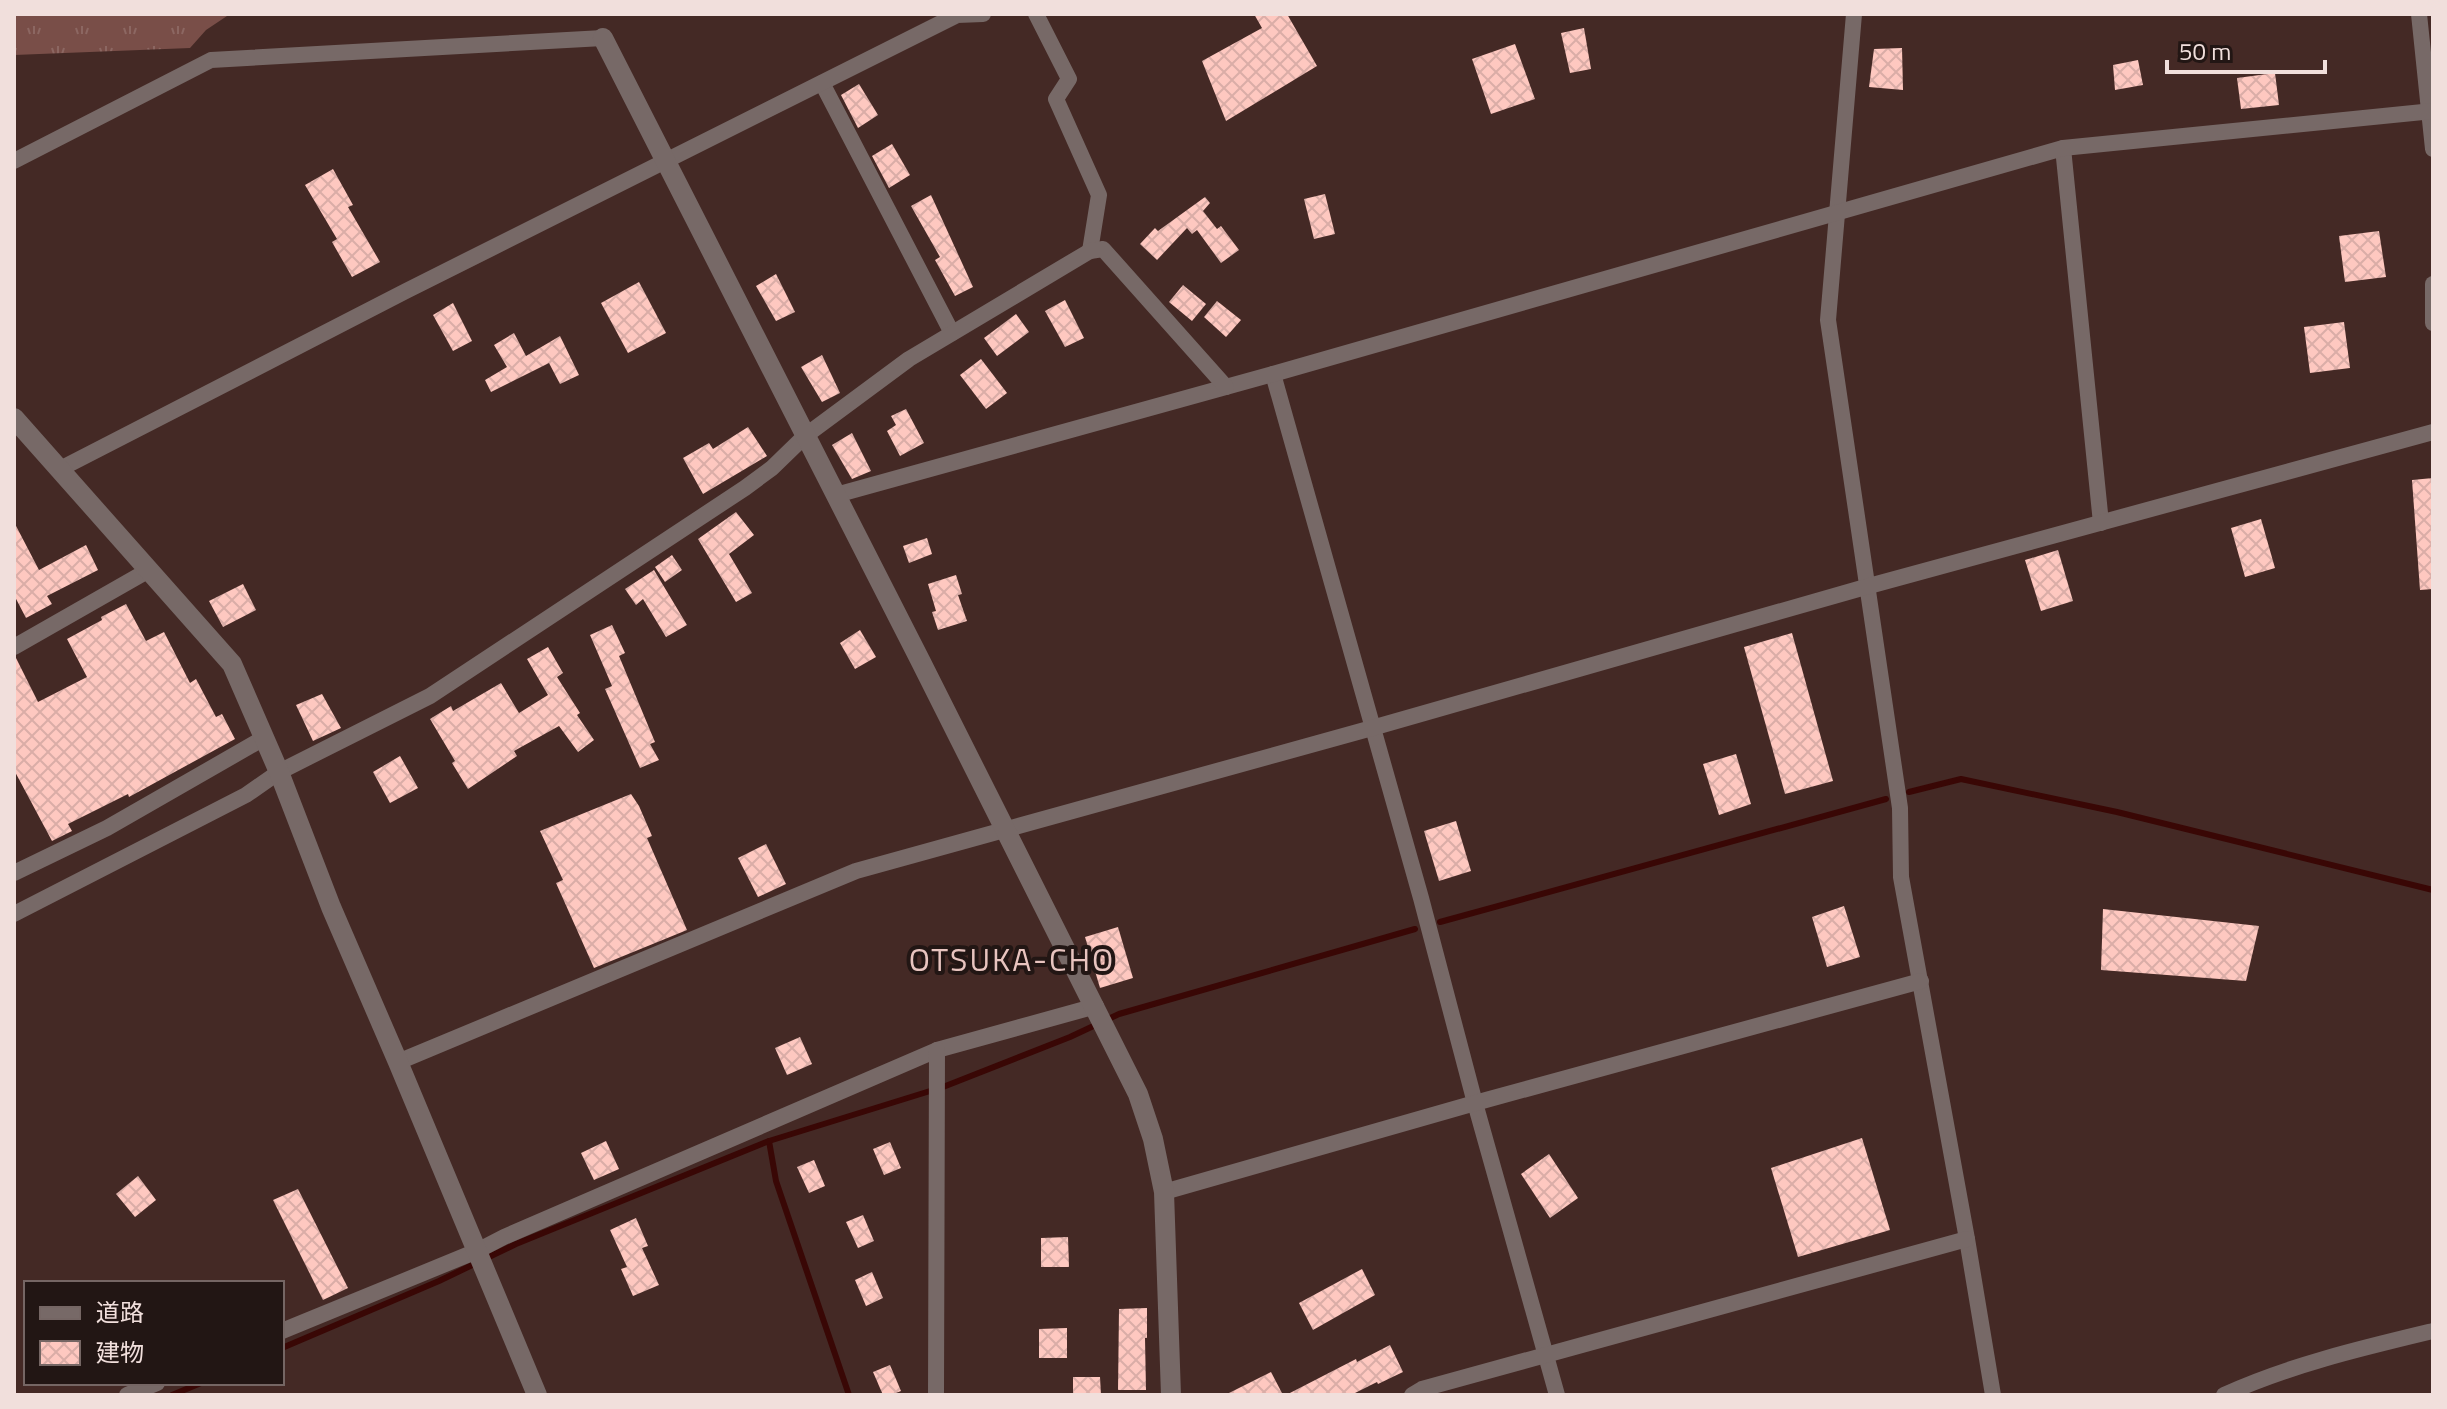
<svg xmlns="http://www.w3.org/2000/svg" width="2447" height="1409" viewBox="0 0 2447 1409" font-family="'Titillium Web','Noto Sans JP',sans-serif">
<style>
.grass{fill:url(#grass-tufts)}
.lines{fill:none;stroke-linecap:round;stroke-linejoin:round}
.stream{stroke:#390705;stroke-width:6}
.building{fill:url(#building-cross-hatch)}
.minor{stroke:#776967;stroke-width:16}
.tertiary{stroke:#776967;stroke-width:20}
.labels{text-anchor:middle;stroke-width:8;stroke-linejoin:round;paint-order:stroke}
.neighbourhood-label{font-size:32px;letter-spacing:2px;fill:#e8c4bf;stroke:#221614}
</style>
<defs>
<pattern id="grass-tufts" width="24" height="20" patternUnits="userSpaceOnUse" patternTransform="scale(2)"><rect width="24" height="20" fill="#794e48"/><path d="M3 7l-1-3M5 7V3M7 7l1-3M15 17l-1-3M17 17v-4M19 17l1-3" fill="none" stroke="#8c6762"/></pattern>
<pattern id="building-cross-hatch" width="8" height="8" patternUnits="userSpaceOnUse" patternTransform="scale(2)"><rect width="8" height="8" fill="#fec8c0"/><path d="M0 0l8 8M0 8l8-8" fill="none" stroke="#daada7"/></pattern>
</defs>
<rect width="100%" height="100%" fill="#442925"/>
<!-- grass -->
<polygon class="grass" points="14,14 230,14 206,30 190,48 14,55"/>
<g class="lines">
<!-- stream -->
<g class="stream">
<polyline points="1909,792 1961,779 2117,812 2433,890"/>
<polyline points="1440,922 1886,799"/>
<polyline points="769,1141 776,1181 849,1395"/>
<polyline points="282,1348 439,1281 516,1244 769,1141 943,1087 1070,1037 1119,1014 1415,929"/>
<polyline points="172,1395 201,1383"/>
</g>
</g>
<!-- building -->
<g class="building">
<polygon points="1254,14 1287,14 1317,66 1226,121 1202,61 1262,28"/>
<polygon points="1584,28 1591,69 1570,73 1561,33"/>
<polygon points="1515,44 1535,99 1491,114 1472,59"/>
<polygon points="1902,48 1903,90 1869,87 1874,49"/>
<polygon points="2138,60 2143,85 2115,90 2113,65"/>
<polygon points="2275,73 2279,105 2241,109 2237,78"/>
<polygon points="859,84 878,115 858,128 841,95"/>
<polygon points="892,144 910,175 889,188 872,156"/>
<polygon points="333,169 353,205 348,207 380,262 352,277 332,242 337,239 305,185"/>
<polygon points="1325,194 1335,234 1314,239 1304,199"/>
<polygon points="931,195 973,287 955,296 935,260 940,257 911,206"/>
<polygon points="1205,197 1210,203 1203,211 1217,229 1221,226 1239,250 1221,263 1197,230 1192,234 1187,228 1157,260 1140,244 1155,228 1158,231"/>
<polygon points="2379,231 2386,277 2345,282 2339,236"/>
<polygon points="776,274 795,312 776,321 756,286"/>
<polygon points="639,282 666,333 628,353 601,303"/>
<polygon points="1183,285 1206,304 1192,321 1169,302"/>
<polygon points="1065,300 1084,338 1065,347 1045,311"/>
<polygon points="1217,301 1241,320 1226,337 1204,317"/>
<polygon points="453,303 472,341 453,351 433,315"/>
<polygon points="1016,314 1029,332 997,356 984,338"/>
<polygon points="2344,322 2350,368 2310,373 2304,327"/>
<polygon points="514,333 526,356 560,336 579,375 560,384 549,363 491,392 485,380 507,367 494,345"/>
<polygon points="822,355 840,393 822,402 801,367"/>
<polygon points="981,359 1007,393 986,409 960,375"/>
<polygon points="906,409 924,443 900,456 887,431 896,425 891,416"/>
<polygon points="748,427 767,456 703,494 683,458 709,443 713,449"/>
<polygon points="852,433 871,471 852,479 832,445"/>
<polygon points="2433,478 2433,589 2420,590 2412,480"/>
<polygon points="736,512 754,535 729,554 752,593 736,602 698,539"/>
<polygon points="2261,519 2275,568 2245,577 2231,528"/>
<polygon points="14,522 39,570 86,545 98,570 47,596 52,604 26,618 14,595"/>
<polygon points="927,538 932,554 909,563 903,546"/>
<polygon points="2058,550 2073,601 2041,611 2025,560"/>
<polygon points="672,555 682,570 665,582 655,567"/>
<polygon points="654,570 687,625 666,637 643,599 636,605 625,589"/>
<polygon points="956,575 962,594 958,595 967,621 938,630 932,612 936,611 928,584"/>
<polygon points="243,584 256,610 223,627 209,601"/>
<polygon points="126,604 146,641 164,632 190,683 196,679 216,717 222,714 235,739 129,797 128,794 68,824 72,831 52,841 14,770 14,658 16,658 38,702 87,677 67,639 102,620 101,617"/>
<polygon points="612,625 625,653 619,656 655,742 650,744 659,760 640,768 605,689 612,686 590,635"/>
<polygon points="860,630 876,657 855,669 840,643"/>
<polygon points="1792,633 1833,781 1785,794 1744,647"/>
<polygon points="548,647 563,673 557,677 580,713 577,715 594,740 578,752 559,726 514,751 517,756 468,789 452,763 455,761 430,719 451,706 453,711 501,683 519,713 548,695 527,659"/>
<polygon points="322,694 341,728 313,741 296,705"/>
<polygon points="1736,754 1751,804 1719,815 1703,764"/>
<polygon points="400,756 418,788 390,803 373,772"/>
<polygon points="631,794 639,806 652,836 647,838 687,930 594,968 556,883 563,880 540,831"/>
<polygon points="1456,821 1471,871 1439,881 1424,831"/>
<polygon points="766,844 786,884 758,897 738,858"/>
<polygon points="1844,906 1860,957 1827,967 1812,917"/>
<polygon points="2103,909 2259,926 2246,981 2101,970"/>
<polygon points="1118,927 1133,978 1100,988 1085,937"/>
<polygon points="800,1037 812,1064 787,1075 775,1048"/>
<polygon points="1862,1138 1890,1230 1798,1257 1771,1168"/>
<polygon points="606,1141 619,1169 594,1180 581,1153"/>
<polygon points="890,1142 901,1168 884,1175 873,1149"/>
<polygon points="1549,1154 1578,1198 1550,1218 1521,1174"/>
<polygon points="814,1160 825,1186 809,1193 797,1167"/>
<polygon points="138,1176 156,1200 135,1217 116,1194"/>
<polygon points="298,1189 348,1288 323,1300 273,1200"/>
<polygon points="863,1215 874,1241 858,1248 846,1222"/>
<polygon points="636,1218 648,1246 642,1248 659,1285 633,1296 621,1269 627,1267 610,1230"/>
<polygon points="1068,1237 1069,1267 1041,1267 1041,1238"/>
<polygon points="1362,1269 1375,1295 1313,1330 1299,1303"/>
<polygon points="872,1272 883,1298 866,1306 855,1280"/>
<polygon points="1147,1308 1147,1338 1145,1338 1146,1390 1118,1390 1119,1309"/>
<polygon points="1067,1328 1067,1358 1039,1358 1039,1329"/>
<polygon points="1390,1345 1403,1372 1378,1384 1377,1382 1351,1395 1286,1395 1356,1359 1357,1362"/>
<polygon points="890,1365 901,1391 891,1395 883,1395 873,1372"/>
<polygon points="1271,1372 1283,1395 1225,1395"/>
<polygon points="1073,1377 1100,1377 1101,1395 1073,1395"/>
</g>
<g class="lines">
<!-- minor -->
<g class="minor">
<polyline points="1036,14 1069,79 1056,99 1099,195 1090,251"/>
<polyline points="1854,14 1828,320 1900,808 1901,877 1967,1239 1993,1395"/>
<polyline points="2419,14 2433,149"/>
<polyline points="822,83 952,333"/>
<polyline points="2063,148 2101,523"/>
<polyline points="14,161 211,60 603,38"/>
<polyline points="2433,284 2433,323"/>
<polyline points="1273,374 1421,898 1475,1103 1557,1395"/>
<polyline points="60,469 406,291 957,15 983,14"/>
<polyline points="836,495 1273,374 2063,148 2433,111"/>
<polyline points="14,647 149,570"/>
<polyline points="14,873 107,828 264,738"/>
<polyline points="14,914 246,795 279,772 430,696 745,488 772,468 805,436 909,359 1090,251 1103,249 1226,387"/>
<polyline points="398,1062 856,871 1372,728 1869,586 2433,432"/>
<polyline points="1164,1192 1475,1103 1921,981"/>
<polyline points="282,1331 477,1251 504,1237 937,1050 1096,1006"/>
<polyline points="127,1395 157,1383"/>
<polyline points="936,1395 937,1050"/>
<polyline points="1412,1395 1422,1389 1967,1239"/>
<path d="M 2224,1395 C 2290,1365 2362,1348 2433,1331"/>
</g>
<!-- tertiary -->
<g class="tertiary">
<polyline points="603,38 920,660 1138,1094 1153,1139 1164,1192 1171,1395"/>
<polyline points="14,418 232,664 279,772 331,907 398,1062 537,1395"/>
</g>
</g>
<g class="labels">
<!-- neighbourhood labels -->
<g class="neighbourhood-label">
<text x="1012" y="971">OTSUKA-CHO</text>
</g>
</g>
<!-- border -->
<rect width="2447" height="1409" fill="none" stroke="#f1dfdc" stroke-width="32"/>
<!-- legend -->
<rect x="24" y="1281" width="260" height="104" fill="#221614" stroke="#756664" stroke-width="2"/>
<rect x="40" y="1307" width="40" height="12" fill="#776967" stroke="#756664" stroke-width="2"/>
<text x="96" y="1321" font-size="24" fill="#f1dfdc">道路</text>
<rect x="40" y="1341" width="40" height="24" fill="url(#building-cross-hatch)" stroke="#756664" stroke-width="2"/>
<text x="96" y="1361" font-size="24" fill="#f1dfdc">建物</text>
<!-- scale -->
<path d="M2167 60v12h158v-12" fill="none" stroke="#f1dfdc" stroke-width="4"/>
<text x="2179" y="60" font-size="24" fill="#f1dfdc" stroke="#221614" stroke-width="6" paint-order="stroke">50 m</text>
</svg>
